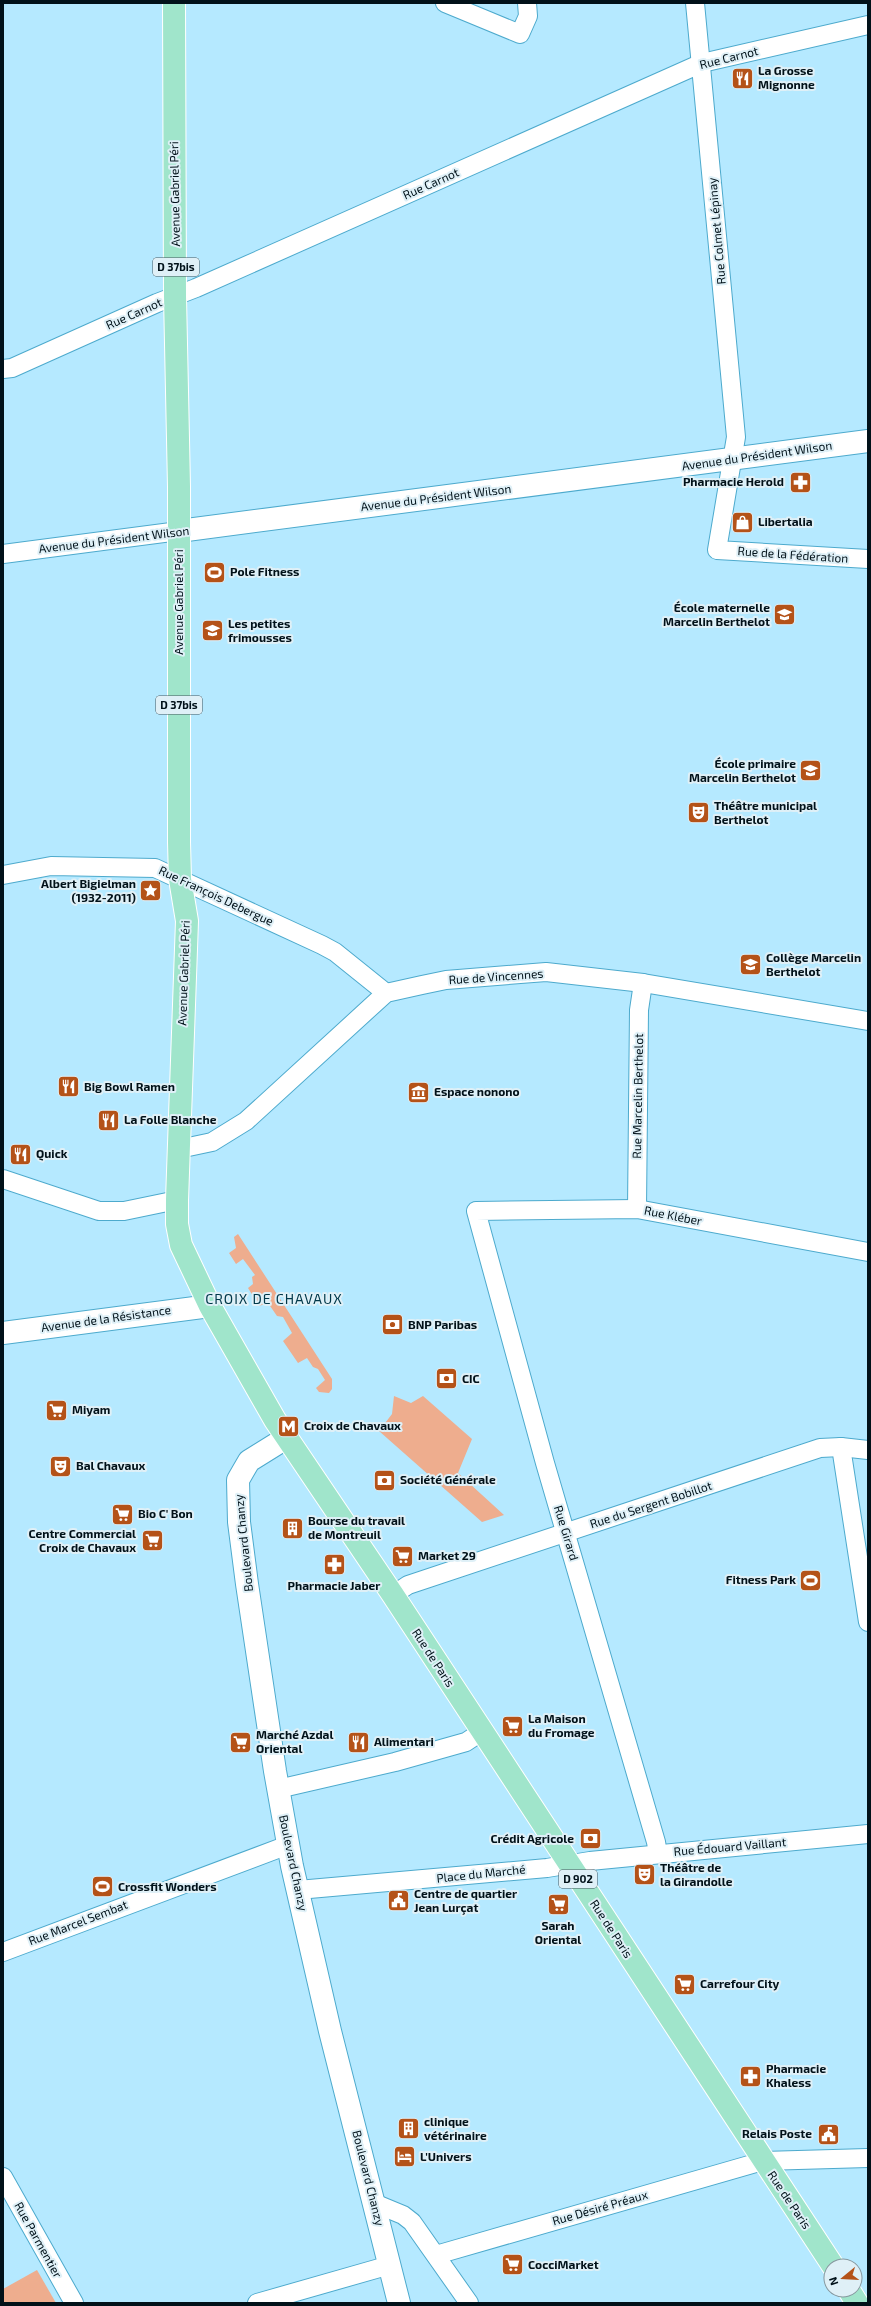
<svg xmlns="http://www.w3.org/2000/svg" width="871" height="2306" viewBox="0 0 871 2306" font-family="'Exo 2',sans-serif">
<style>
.green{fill:#eead8e}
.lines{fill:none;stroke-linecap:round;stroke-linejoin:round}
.minor-casing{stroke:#4daacd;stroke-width:20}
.tertiary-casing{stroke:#4daacd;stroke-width:24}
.secondary-casing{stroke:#4daacd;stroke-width:24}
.primary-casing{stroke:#fff;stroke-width:24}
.minor{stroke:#fff;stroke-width:18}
.tertiary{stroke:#fff;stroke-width:22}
.secondary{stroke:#fff;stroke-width:22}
.primary{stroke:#a0e5cb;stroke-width:22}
.labels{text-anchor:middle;stroke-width:4;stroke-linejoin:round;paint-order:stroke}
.shield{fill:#dff0f7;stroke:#44545c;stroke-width:1}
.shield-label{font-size:11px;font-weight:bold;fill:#011119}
.street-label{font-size:12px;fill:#011119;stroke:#dff0f7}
.poi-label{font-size:12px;font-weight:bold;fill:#011119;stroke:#dff0f7;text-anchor:start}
.quarter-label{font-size:14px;letter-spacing:1px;fill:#00384a;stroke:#dff0f7}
</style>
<rect width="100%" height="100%" fill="#b5e9ff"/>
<!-- green -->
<g class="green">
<polygon points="238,1234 332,1379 332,1389 329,1393 319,1392 316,1388 325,1380 318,1369 313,1367 307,1358 298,1363 283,1341 292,1333 283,1317 277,1316 268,1303 259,1306 248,1288 253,1284 252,1277 255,1275 243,1259 236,1264 229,1253 236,1248 234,1237"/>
<polygon points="394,1396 411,1403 423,1396 472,1439 458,1473 504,1515 482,1522 379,1431 392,1414"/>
<polygon points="37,2270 56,2303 3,2303 3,2289"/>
</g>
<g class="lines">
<defs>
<g id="minor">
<polyline points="445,3 520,34 528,16 527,3"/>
<polyline points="695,3 736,437 717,550 868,559"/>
<polyline points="3,369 12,368 157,303 196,288 702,63 868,25"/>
<polyline points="3,554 179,531"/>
<polyline points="3,875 51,866 155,868 322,945 335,952 386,993"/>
<polyline points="179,1149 212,1142 246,1121 386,993 422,985 446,980 546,972 643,983 868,1021"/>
<polyline points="3,1179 99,1211 124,1211 177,1200"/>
<polyline points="637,1209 639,1010 643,983"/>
<polyline points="841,1447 868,1622"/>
<polyline points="393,1595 408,1585 820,1448 841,1447 868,1450"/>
<polyline points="278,1789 395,1762 466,1742 481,1732"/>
<polyline points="658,1854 656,1842 545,1463 476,1211 637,1209 868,1252"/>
<polyline points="298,1890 547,1868 590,1861 868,1834"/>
<polyline points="3,1952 288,1845"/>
<polyline points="3,2177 74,2303"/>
<polyline points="374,2203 403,2215 412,2222 469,2303"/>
<polyline points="436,2255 763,2161 868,2158"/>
<polyline points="257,2303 390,2265"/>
</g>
<polyline id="tertiary" points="179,531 868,441"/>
<g id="secondary">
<polyline points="3,1333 210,1306"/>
<polyline points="286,1438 249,1461 238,1480 239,1522 247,1584 275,1771 292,1866 330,2031 399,2303"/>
</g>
<g id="primary">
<polyline points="174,3 175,296 179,487 179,842 180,879 187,921 177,1200 177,1224 181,1245 210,1306 275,1420 393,1595 833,2266"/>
<polyline points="849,2290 857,2303"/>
</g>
</defs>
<!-- minor casing -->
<use href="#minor" class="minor-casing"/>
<!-- tertiary casing -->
<use href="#tertiary" class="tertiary-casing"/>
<!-- secondary casing -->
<use href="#secondary" class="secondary-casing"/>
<!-- primary casing -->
<use href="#primary" class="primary-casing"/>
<!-- minor -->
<use href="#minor" class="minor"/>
<!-- tertiary -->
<use href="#tertiary" class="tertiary"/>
<!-- secondary -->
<use href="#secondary" class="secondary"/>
<!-- primary -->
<use href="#primary" class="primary"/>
</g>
<!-- icons -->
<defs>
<symbol id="restaurant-square" viewBox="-11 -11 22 22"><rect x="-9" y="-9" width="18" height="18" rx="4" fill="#b45218" stroke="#dff0f7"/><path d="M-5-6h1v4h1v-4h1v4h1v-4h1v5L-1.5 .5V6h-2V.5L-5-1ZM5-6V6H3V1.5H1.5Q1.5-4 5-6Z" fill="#fff"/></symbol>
<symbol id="pharmacy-square" viewBox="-11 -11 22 22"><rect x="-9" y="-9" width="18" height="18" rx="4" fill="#b45218" stroke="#dff0f7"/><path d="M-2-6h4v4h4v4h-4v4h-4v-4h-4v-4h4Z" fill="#fff"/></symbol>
<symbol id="shop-square" viewBox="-11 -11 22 22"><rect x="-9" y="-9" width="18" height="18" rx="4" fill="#b45218" stroke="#dff0f7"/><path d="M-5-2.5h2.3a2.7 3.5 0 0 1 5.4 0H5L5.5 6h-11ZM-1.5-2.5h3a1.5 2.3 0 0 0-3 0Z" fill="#fff"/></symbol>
<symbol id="stadium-square" viewBox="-11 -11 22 22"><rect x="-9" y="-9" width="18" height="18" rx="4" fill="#b45218" stroke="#dff0f7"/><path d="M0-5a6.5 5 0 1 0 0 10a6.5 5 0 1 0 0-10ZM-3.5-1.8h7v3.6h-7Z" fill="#fff"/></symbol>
<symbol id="school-square" viewBox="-11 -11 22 22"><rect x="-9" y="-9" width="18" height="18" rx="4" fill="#b45218" stroke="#dff0f7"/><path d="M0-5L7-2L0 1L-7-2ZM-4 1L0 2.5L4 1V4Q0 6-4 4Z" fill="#fff"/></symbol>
<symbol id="theatre-square" viewBox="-11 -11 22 22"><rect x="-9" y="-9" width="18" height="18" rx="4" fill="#b45218" stroke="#dff0f7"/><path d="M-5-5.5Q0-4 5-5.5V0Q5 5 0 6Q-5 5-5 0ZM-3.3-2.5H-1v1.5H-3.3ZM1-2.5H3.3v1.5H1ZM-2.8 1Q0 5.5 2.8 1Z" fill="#fff"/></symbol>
<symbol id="sight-square" viewBox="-11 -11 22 22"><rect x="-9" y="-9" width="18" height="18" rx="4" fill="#b45218" stroke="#dff0f7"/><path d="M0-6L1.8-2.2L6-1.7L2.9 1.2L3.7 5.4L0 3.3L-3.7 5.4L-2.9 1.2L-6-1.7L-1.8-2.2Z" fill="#fff"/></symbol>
<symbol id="museum-square" viewBox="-11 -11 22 22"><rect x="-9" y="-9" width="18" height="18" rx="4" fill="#b45218" stroke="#dff0f7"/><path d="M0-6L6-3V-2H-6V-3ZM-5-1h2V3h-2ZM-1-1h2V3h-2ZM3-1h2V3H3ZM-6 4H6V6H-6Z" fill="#fff"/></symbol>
<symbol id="bank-square" viewBox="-11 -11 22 22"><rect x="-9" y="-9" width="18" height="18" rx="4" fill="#b45218" stroke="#dff0f7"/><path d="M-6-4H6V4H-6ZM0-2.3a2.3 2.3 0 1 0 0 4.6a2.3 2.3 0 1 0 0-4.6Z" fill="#fff"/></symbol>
<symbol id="supermarket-square" viewBox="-11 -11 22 22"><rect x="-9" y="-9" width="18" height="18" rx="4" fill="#b45218" stroke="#dff0f7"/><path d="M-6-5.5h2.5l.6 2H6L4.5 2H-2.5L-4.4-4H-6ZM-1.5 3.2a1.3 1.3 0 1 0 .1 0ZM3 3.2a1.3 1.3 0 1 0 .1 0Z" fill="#fff"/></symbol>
<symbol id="metro-square" viewBox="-11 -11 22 22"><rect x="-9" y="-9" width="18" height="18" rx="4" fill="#b45218" stroke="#dff0f7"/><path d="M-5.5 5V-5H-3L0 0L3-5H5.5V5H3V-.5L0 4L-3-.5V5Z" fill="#fff"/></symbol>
<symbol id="building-square" viewBox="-11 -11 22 22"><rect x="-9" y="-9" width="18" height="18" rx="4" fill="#b45218" stroke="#dff0f7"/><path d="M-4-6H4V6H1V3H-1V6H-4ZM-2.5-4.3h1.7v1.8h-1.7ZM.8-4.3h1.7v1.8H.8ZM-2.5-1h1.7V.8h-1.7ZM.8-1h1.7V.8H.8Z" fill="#fff"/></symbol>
<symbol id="civic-square" viewBox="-11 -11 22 22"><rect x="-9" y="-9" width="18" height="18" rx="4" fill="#b45218" stroke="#dff0f7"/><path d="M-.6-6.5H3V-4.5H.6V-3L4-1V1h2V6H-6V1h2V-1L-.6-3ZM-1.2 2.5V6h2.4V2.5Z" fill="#fff"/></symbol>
<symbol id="hotel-square" viewBox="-11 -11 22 22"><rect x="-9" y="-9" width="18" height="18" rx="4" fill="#b45218" stroke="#dff0f7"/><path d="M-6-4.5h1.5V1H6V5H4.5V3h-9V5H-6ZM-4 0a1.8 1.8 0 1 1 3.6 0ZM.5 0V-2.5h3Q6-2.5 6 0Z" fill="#fff"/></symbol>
</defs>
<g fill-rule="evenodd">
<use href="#restaurant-square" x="730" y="66" width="25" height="25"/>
<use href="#pharmacy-square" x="788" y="470" width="25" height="25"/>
<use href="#shop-square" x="730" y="510" width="25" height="25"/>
<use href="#stadium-square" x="202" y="560" width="25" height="25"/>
<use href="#school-square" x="772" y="602" width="25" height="25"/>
<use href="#school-square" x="200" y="618" width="25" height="25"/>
<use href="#school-square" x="798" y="758" width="25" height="25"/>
<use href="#theatre-square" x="686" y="800" width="25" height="25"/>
<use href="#sight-square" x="138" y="878" width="25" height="25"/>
<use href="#school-square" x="738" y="952" width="25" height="25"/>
<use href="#restaurant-square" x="56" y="1074" width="25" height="25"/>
<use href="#museum-square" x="406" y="1080" width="25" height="25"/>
<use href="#restaurant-square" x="96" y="1108" width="25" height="25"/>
<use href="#restaurant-square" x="8" y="1142" width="25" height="25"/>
<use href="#bank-square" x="380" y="1312" width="25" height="25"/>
<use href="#bank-square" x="434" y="1366" width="25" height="25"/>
<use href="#supermarket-square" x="44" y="1398" width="25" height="25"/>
<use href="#metro-square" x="276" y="1414" width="25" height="25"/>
<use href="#theatre-square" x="48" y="1454" width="25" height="25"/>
<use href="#bank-square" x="372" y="1468" width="25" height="25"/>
<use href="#supermarket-square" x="110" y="1502" width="25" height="25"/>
<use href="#building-square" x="280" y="1516" width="25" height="25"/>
<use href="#supermarket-square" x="140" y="1528" width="25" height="25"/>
<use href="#supermarket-square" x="390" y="1544" width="25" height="25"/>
<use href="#pharmacy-square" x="322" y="1552" width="25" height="25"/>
<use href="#stadium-square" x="798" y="1568" width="25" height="25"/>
<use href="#supermarket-square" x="500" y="1714" width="25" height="25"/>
<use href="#supermarket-square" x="228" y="1730" width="25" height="25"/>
<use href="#restaurant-square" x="346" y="1730" width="25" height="25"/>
<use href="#bank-square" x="578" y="1826" width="25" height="25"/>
<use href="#theatre-square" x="632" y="1862" width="25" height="25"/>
<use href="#stadium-square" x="90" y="1874" width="25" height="25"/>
<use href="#civic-square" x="386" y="1888" width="25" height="25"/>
<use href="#supermarket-square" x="546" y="1892" width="25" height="25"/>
<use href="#supermarket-square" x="672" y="1972" width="25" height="25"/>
<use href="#pharmacy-square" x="738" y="2064" width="25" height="25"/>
<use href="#building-square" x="396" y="2116" width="25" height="25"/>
<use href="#civic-square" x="816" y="2122" width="25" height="25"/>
<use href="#hotel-square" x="392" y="2144" width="25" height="25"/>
<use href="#supermarket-square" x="500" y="2252" width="25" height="25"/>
</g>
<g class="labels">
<!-- shield labels -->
<g class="shield">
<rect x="153" y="258" width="46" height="18" rx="3"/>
<rect x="156" y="696" width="46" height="18" rx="3"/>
<rect x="559" y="1870" width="38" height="18" rx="3"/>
</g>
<g class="shield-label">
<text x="176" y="271">D 37bis</text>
<text x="179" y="709">D 37bis</text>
<text x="578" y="1883">D 902</text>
</g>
<!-- street labels -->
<g class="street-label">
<text transform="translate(729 58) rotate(-14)" y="4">Rue Carnot</text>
<text transform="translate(431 184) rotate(-24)" y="4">Rue Carnot</text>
<text transform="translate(175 194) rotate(-91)" y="4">Avenue Gabriel Péri</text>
<text transform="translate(717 231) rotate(-95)" y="4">Rue Colmet Lépinay</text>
<text transform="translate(134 314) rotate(-24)" y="4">Rue Carnot</text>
<text transform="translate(757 456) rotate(-8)" y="4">Avenue du Président Wilson</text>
<text transform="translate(436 498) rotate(-7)" y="4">Avenue du Président Wilson</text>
<text transform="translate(114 540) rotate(-7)" y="4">Avenue du Président Wilson</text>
<text transform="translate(793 555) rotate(4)" y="4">Rue de la Fédération</text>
<text transform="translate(179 602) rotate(-90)" y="4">Avenue Gabriel Péri</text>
<text transform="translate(216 896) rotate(25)" y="4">Rue François Debergue</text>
<text transform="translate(184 973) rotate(-88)" y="4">Avenue Gabriel Péri</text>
<text transform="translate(496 977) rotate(-4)" y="4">Rue de Vincennes</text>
<text transform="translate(638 1096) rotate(-89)" y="4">Rue Marcelin Berthelot</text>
<text transform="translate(673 1216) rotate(11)" y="4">Rue Kléber</text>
<text transform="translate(106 1319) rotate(-8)" y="4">Avenue de la Résistance</text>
<text transform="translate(651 1505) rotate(-18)" y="4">Rue du Sergent Bobillot</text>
<text transform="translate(566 1533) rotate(73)" y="4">Rue Girard</text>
<text transform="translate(244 1543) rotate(-96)" y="4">Boulevard Chanzy</text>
<text transform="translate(433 1658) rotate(57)" y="4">Rue de Paris</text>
<text transform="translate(730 1847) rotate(-5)" y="4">Rue Édouard Vaillant</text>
<text transform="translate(293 1863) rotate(78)" y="4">Boulevard Chanzy</text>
<text transform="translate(481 1874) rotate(-6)" y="4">Place du Marché</text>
<text transform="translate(78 1923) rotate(-21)" y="4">Rue Marcel Sembat</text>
<text transform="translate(611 1929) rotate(57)" y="4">Rue de Paris</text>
<text transform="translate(368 2178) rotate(76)" y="4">Boulevard Chanzy</text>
<text transform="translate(789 2200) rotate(56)" y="4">Rue de Paris</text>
<text transform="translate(600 2208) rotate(-16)" y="4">Rue Désiré Préaux</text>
<text transform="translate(38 2240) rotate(61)" y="4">Rue Parmentier</text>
</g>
<!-- poi labels -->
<g class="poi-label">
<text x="758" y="75">La Grosse<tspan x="758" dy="14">Mignonne</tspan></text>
<text x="784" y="486" text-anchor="end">Pharmacie Herold</text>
<text x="758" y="526">Libertalia</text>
<text x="230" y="576">Pole Fitness</text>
<text x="770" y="612" text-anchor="end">École maternelle<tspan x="770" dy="14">Marcelin Berthelot</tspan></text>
<text x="228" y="628">Les petites<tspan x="228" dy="14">frimousses</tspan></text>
<text x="796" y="768" text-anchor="end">École primaire<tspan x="796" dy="14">Marcelin Berthelot</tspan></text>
<text x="714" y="810">Théâtre municipal<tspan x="714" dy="14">Berthelot</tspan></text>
<text x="136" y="888" text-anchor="end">Albert Bigielman<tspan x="136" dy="14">(1932-2011)</tspan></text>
<text x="766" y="962">Collège Marcelin<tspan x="766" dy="14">Berthelot</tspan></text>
<text x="84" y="1091">Big Bowl Ramen</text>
<text x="434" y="1096">Espace nonono</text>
<text x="124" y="1124">La Folle Blanche</text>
<text x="36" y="1158">Quick</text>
<text x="408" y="1329">BNP Paribas</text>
<text x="462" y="1383">CIC</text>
<text x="72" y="1414">Miyam</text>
<text x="304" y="1430">Croix de Chavaux</text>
<text x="76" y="1470">Bal Chavaux</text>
<text x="400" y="1484">Société Générale</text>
<text x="138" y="1518">Bio C' Bon</text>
<text x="308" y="1525">Bourse du travail<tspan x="308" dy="14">de Montreuil</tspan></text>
<text x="136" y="1538" text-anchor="end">Centre Commercial<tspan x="136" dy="14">Croix de Chavaux</tspan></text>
<text x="418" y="1560">Market 29</text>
<text x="796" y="1584" text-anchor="end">Fitness Park</text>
<text x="334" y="1590" text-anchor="middle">Pharmacie Jaber</text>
<text x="528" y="1723">La Maison<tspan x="528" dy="14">du Fromage</tspan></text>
<text x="256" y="1739">Marché Azdal<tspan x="256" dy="14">Oriental</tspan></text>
<text x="374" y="1746">Alimentari</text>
<text x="574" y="1843" text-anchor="end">Crédit Agricole</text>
<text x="660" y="1872">Théâtre de<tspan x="660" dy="14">la Girandolle</tspan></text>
<text x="118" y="1891">Crossfit Wonders</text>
<text x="414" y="1898">Centre de quartier<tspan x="414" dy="14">Jean Lurçat</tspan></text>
<text x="558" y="1930" text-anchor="middle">Sarah<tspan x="558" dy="14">Oriental</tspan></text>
<text x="700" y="1988">Carrefour City</text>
<text x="766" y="2073">Pharmacie<tspan x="766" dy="14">Khaless</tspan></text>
<text x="424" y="2126">clinique<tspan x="424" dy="14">vétérinaire</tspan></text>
<text x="812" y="2138" text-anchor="end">Relais Poste</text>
<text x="420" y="2161">L'Univers</text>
<text x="528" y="2269">CocciMarket</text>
</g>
<!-- quarter labels -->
<g class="quarter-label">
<text x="274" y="1304">CROIX DE CHAVAUX</text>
</g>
</g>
<!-- border -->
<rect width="871" height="2306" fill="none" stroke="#011119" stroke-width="8"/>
<!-- north arrow -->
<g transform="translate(843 2278) rotate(252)"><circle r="19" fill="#dff0f7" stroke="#86979e"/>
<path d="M0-3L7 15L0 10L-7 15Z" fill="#b45218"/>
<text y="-6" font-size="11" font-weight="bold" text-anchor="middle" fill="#011119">N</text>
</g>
</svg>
